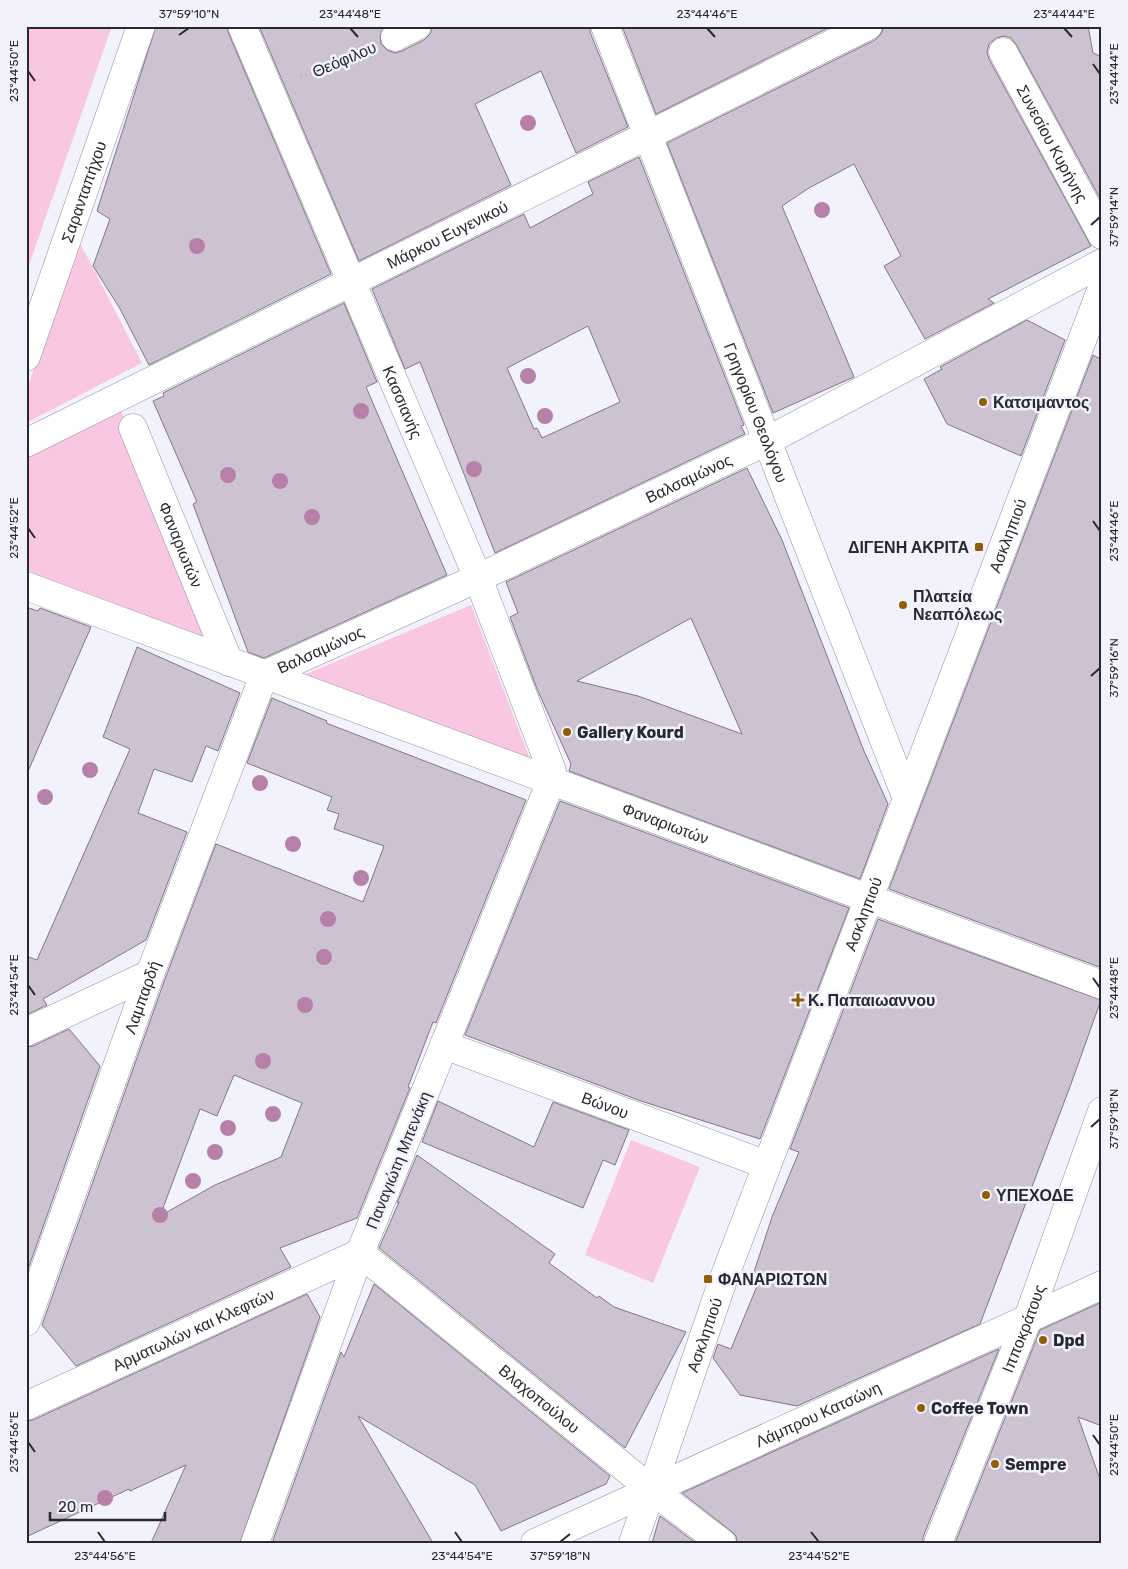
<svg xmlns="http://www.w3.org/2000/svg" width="1128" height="1569" viewBox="0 0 1128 1569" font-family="Rubik,sans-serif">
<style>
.green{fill:#fac7e3}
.building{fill:#cdc2d2;stroke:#817786;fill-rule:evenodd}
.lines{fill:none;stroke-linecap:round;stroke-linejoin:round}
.minor-casing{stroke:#9190a2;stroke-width:29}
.path{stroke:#adadb6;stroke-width:3;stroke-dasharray:1 4;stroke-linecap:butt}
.minor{stroke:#fff;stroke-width:28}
.tree{fill:#b780a9}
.ticks{fill:none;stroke:#28282f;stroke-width:2}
.poi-dot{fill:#8e5e09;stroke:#f2f2fd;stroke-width:2}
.labels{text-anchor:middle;stroke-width:5;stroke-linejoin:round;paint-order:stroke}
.street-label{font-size:16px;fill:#28282f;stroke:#f2f2fd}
.poi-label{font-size:16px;font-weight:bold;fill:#28282f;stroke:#f2f2fd;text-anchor:start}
.neatline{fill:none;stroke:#28282f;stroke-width:2}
.ticks-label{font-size:12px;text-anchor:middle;fill:#28282f}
</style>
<rect width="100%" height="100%" fill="#f2f2fd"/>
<!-- green -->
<g class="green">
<polygon points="26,26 112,26 26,274"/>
<polygon points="78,239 142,363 26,423 26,392"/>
<polygon points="121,411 217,648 26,576 26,457"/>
<polygon points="471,605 530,759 299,677"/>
<polygon points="631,1140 700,1167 653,1283 585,1255"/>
</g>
<!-- building -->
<g class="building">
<polygon points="156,26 227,26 228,32 331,274 149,365 119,307 93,266 110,219 97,211"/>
<polygon points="259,26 384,26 380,36 381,44 387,50 395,53 402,51 424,40 430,34 433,26 590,26 590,32 628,127 576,153 541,71 475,104 511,185 359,261"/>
<polygon points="622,26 832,26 656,114"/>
<polygon points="884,26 1088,26 1093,53 1102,57 1102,202 1016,44 1011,38 1004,36 996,38 989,44 987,52 989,59 1091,246 988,299 994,303 925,339 884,266 901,256 854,164 809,188 782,206 854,377 773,413 667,143 875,40 881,34"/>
<path d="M 639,157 L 744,425 L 741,426 L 745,434 L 495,553 L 420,362 L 405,369 L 372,289 L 524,214 L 530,228 L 593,194 L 588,182 ZM 588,326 L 620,402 L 542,438 L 537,428 L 534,429 L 507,368 Z"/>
<polygon points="344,303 377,382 366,387 447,575 264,658 248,652 193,504 197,502 153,401 164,396 163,393"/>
<polygon points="1027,320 1065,340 1021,456 947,424 924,379 942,369 940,367"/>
<polygon points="1093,355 1102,360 1102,968 889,889"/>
<path d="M 747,468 L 782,540 L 864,751 L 888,804 L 860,879 L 569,771 L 571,764 L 537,689 L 510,617 L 518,613 L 506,582 ZM 691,618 L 742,734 L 638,696 L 577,681 Z"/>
<polygon points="26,607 38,611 40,608 91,627 26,776"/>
<polygon points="137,647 240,693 218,751 206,746 192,782 154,769 138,813 187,832 146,940 43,999 47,1005 26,1015 26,956 37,960 130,749 103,737"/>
<path d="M 272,698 L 327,721 L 326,723 L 526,800 L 436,1023 L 433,1022 L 408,1087 L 410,1088 L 357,1218 L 280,1248 L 291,1267 L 76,1366 L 42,1325 L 165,979 L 216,844 L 363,902 L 384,846 L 334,829 L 339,814 L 327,810 L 332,797 L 247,763 ZM 234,1075 L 302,1103 L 281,1157 L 215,1185 L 160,1216 L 200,1109 L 217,1116 Z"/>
<polygon points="560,801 849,908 760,1139 641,1101 465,1035"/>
<polygon points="878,919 1101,1000 1071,1084 980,1324 797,1406 740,1395 713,1358 718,1344 731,1349 762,1274 754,1272 772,1217 799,1152 790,1149"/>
<polygon points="69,1029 100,1066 26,1275 26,1047 33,1046"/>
<polygon points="438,1101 534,1147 553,1102 629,1130 615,1165 603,1160 583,1208 422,1142"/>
<polygon points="417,1155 555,1254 549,1263 597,1298 599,1296 614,1307 686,1332 625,1448 379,1248 399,1202 397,1203"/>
<polygon points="374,1284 610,1476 606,1484 501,1531 475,1485 358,1416 433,1543 272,1543 341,1352 344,1357"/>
<polygon points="307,1294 320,1317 240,1543 151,1543 186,1465 130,1491 129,1489 26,1537 26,1421 33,1420"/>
<polygon points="1102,1302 1102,1426 1078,1417 1102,1485 1102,1543 955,1543 1040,1330"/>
<polygon points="999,1349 923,1537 923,1543 737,1543 736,1536 731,1531 682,1493"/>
<polygon points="660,1516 696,1543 652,1543"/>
</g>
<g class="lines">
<defs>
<g id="minor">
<path id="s1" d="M 242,26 L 478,578 L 552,771 L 551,781 L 360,1253 L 255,1543"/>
<path id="s2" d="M 605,26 L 907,799"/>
<polyline points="395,37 417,26"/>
<path id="s3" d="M 1003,52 L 1102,235"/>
<path id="s4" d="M 26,357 L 141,26"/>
<path id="s5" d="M 133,428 L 229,662"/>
<path id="s6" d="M 26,443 L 868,26"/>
<path id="s7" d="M 26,586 L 1102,985"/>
<path id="s8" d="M 264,675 L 478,578 L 767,441 L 1102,263"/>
<polyline points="26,1032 150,974"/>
<path id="s9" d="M 444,1045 L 767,1165"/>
<path id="s10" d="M 360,1253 L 652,1490 L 722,1543"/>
<path id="s11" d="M 26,1322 L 150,974 L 264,675"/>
<path id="s12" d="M 26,1406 L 360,1253"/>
<path id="s13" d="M 535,1543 L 1102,1285"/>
<path id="s14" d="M 633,1543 L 722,1283 L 1102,288"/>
<path id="s15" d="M 938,1543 L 1028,1318 L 1102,1111"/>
</g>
</defs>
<!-- minor casing -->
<use href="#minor" class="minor-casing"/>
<!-- path -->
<polyline class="path" points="301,77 364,50"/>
<!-- minor -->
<use href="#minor" class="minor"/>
</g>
<!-- trees -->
<g class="tree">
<circle cx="528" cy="123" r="8"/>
<circle cx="822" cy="210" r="8"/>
<circle cx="197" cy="246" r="8"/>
<circle cx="528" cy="376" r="8"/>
<circle cx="361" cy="411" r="8"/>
<circle cx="545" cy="416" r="8"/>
<circle cx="474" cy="469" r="8"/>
<circle cx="228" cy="475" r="8"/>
<circle cx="280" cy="481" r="8"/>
<circle cx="312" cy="517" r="8"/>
<circle cx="90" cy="770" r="8"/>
<circle cx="260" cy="783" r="8"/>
<circle cx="45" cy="797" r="8"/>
<circle cx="293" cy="844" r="8"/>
<circle cx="361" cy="878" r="8"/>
<circle cx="328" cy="919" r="8"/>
<circle cx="324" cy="957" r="8"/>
<circle cx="305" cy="1005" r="8"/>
<circle cx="263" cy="1061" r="8"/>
<circle cx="273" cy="1114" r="8"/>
<circle cx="228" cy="1128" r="8"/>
<circle cx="215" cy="1152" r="8"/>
<circle cx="193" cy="1181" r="8"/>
<circle cx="160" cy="1215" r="8"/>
<circle cx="105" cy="1498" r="8"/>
</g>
<!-- ticks -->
<path class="ticks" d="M 350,28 L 358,37M 707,28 L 715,37M 1064,28 L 1072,37M 179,35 L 189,28M 1093,64 L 1100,74M 28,71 L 35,81M 1091,225 L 1100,217M 1093,521 L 1100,531M 28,528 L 35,538M 1091,676 L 1100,668M 1093,978 L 1100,988M 28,985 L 35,995M 1091,1127 L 1100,1119M 1093,1435 L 1100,1445M 28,1442 L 35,1452M 98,1532 L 105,1542M 455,1532 L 462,1542M 811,1532 L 819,1542M 560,1542 L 570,1534"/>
<!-- markers -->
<g class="poi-dot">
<circle cx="983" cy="402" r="5"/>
<rect x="974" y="542" width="10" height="10" rx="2.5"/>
<circle cx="903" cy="605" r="5"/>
<circle cx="567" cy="732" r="5"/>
<path d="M795.5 992.5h5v5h5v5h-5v5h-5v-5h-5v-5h5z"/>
<circle cx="986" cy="1195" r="5"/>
<rect x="703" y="1274" width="10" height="10" rx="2.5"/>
<circle cx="1043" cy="1340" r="5"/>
<circle cx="921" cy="1408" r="5"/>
<circle cx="995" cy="1464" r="5"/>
</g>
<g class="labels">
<!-- street labels -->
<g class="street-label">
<text transform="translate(344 59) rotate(-23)" y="6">Θεόφιλου</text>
<text dy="6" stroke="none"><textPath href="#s3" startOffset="104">Συνεσίου Κυρήνης</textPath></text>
<text dy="6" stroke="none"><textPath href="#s4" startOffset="175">Σαρανταπήχου</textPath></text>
<text dy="6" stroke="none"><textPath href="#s6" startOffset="470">Μάρκου Ευγενικού</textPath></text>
<text dy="6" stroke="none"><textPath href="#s1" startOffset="409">Κασσιανής</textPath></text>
<text dy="6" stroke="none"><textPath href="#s2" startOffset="415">Γρηγορίου Θεολόγου</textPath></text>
<text dy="6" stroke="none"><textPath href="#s8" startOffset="468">Βαλσαμώνος</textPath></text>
<text dy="6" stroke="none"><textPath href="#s14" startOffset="1075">Ασκληπιού</textPath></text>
<text dy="6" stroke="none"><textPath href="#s5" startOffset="126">Φαναριωτών</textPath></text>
<text dy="6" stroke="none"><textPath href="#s8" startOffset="62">Βαλσαμώνος</textPath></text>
<text dy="6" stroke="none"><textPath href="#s7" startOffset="682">Φαναριωτών</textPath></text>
<text dy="6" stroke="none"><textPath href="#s14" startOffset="670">Ασκληπιού</textPath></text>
<text dy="6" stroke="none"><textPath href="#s11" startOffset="345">Λαμπαρδή</textPath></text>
<text dy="6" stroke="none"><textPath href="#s9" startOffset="172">Βώνου</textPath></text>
<text transform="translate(398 1160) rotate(-68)" y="6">Παναγιώτη Μπενάκη</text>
<text dy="6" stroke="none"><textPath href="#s15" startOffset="231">Ιπποκράτους</textPath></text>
<text dy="6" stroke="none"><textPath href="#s12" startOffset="184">Αρματωλών και Κλεφτών</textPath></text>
<text dy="6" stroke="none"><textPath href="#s14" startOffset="220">Ασκληπιού</textPath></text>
<text dy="6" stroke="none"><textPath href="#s10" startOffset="231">Βλαχοπούλου</textPath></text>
<text dy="6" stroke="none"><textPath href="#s13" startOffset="311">Λάμπρου Κατσώνη</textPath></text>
</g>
<!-- poi labels -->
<g class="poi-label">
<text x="993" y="408">Κατσιμαντος</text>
<text x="969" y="553" text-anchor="end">ΔΙΓΕΝΗ ΑΚΡΙΤΑ</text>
<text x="913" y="602">Πλατεία<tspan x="913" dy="18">Νεαπόλεως</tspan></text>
<text x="577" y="738">Gallery Kourd</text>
<text x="808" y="1006">Κ. Παπαιωαννου</text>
<text x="996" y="1201">ΥΠΕΧΟΔΕ</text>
<text x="718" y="1285">ΦΑΝΑΡΙΩΤΩΝ</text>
<text x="1053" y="1346">Dpd</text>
<text x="931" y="1414">Coffee Town</text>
<text x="1005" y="1470">Sempre</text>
</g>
</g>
<!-- border -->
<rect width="1128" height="1569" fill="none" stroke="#f2f2fd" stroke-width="55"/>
<!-- scale -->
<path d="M50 1512v8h115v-8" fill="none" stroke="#28282f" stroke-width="2.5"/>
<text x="58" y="1512" font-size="15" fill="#28282f" stroke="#f2f2fd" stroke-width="4" paint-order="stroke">20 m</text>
<rect x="28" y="28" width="1072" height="1514" class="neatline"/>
<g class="ticks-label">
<text x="189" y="18">37°59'10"N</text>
<text x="350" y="18">23°44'48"E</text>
<text x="707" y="18">23°44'46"E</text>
<text x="1064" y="18">23°44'44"E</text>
<text transform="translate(14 71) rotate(-90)" y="4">23°44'50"E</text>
<text transform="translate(1114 74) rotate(-90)" y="4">23°44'44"E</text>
<text transform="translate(1114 217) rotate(-90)" y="4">37°59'14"N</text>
<text transform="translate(14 528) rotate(-90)" y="4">23°44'52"E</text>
<text transform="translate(1114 531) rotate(-90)" y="4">23°44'46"E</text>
<text transform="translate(1114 668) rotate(-90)" y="4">37°59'16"N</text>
<text transform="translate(14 985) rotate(-90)" y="4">23°44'54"E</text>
<text transform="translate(1114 988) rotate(-90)" y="4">23°44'48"E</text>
<text transform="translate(1114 1119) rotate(-90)" y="4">37°59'18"N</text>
<text transform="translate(14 1442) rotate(-90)" y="4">23°44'56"E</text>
<text transform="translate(1114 1445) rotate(-90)" y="4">23°44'50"E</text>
<text x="105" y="1560">23°44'56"E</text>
<text x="462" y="1560">23°44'54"E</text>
<text x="560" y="1560">37°59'18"N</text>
<text x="819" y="1560">23°44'52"E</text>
</g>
</svg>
